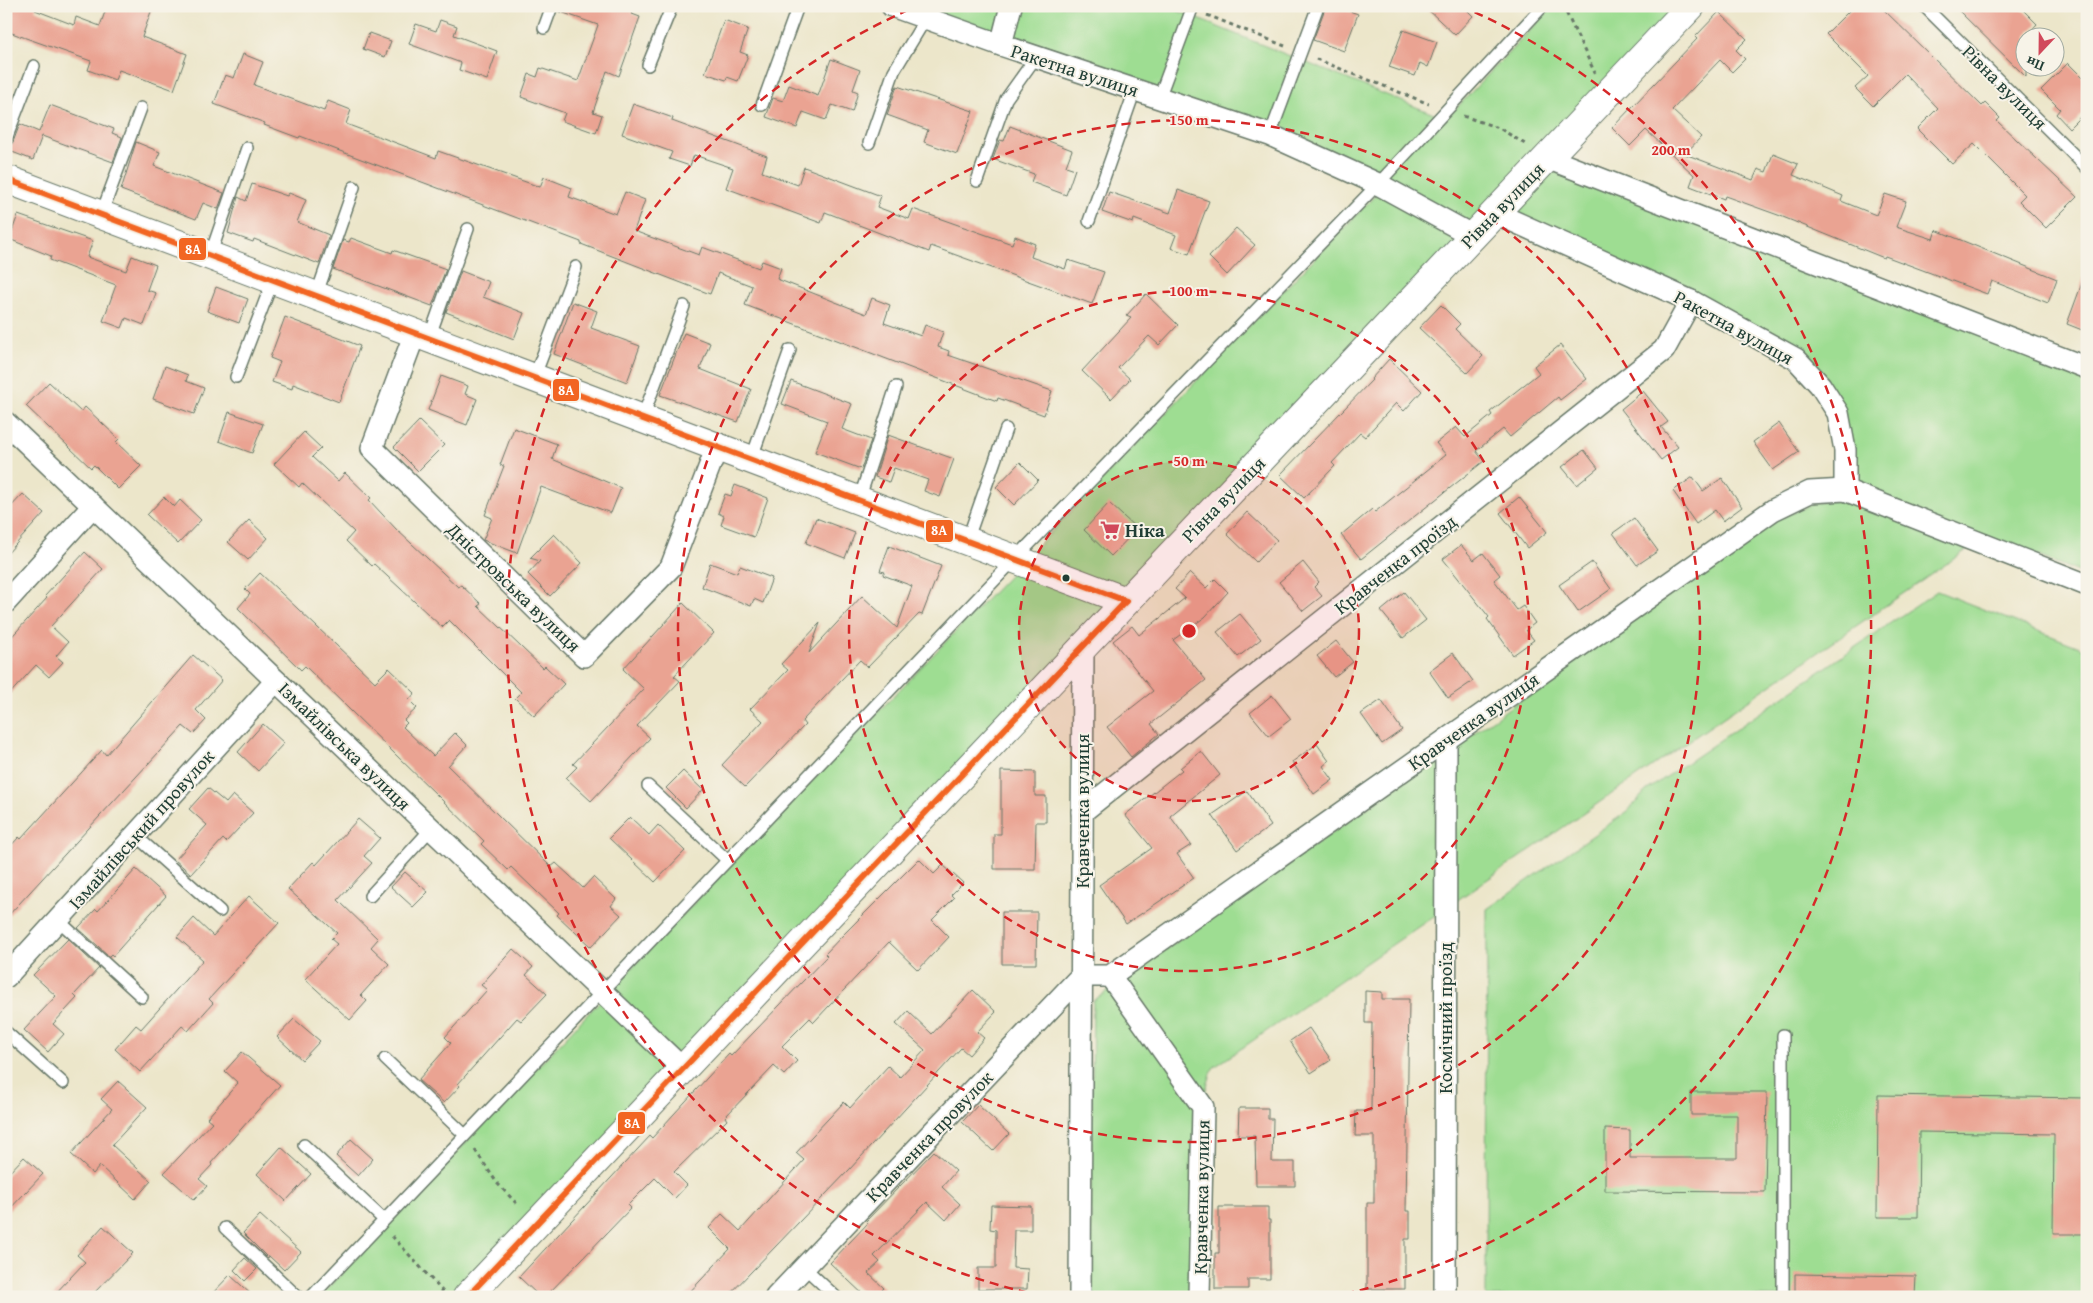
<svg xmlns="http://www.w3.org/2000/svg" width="2093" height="1303" viewBox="0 0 2093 1303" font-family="'Gentium Book Plus',serif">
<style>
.green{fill:#9edd92;stroke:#5e8d63}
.building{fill:#eaa392}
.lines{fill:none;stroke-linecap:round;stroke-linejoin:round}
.service-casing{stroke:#677868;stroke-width:14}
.minor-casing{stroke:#677868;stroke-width:24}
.tertiary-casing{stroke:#677868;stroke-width:30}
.path{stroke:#677868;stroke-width:3;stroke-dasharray:4 4;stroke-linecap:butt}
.service{stroke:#fff;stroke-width:11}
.minor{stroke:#fff;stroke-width:21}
.tertiary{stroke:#fff;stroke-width:28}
.bus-1-casing{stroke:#f7f3e8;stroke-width:10}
.bus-1{stroke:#f26522;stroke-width:6}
.ring{fill:none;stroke:#d62828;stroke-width:2.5;stroke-dasharray:9 6}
.bus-dot{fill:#1f3d34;stroke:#f7f3e8;stroke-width:2}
.labels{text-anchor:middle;stroke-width:4;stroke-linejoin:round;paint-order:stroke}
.street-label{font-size:19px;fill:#1f3d34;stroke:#f7f3e8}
.poi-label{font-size:19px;font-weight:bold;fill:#1f3d34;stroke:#f7f3e8;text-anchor:start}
.centre{fill:#d62828;stroke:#f7f3e8;stroke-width:2.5}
.ring-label{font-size:15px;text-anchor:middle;font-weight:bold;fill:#d62828;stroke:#f7f3e8;stroke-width:4;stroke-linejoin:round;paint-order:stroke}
.line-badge{stroke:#f7f3e8;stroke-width:2}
.badge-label{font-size:14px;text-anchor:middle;font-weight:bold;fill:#fff}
</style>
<rect width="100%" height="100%" fill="#f7f3e8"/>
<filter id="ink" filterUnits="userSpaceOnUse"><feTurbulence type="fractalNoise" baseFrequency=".02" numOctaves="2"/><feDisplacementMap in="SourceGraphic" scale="10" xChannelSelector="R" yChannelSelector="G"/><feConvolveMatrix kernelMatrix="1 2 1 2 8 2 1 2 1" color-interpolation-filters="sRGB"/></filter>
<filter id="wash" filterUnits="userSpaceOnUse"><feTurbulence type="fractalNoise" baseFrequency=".0096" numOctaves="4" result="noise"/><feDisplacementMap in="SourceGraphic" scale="20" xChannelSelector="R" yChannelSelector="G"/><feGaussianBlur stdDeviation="1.12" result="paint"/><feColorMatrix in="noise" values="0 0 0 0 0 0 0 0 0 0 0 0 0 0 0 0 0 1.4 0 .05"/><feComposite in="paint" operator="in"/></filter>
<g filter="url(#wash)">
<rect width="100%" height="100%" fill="#ece6ca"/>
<!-- green -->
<g class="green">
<polygon points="915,6 1166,6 1446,119 1553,6 1683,6 1536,161 2087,376 2087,575 1987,536 1213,1068 1196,1119 1192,1297 1090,1297 1093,1001 1776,520 1815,503 1850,499 1826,379 1495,205 460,1297 320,1297 600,1001 1389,181"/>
<polygon points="1937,591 2087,650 2087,1297 1486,1297 1487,909 1628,811 1646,791"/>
</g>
<g id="blocks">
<!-- building -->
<g class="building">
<polygon points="6,6 37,6 35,10 74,25 76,17 100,26 107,6 153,6 142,37 187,54 174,90 119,70 115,80 88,70 91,61 6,31"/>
<polygon points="559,6 635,6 632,14 640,17 619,76 607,71 593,112 602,115 596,133 562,121 565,113 521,97 529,74 537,77 540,68 578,81 598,25 558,11"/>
<polygon points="1326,6 1335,6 1358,14 1344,51 1313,40"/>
<polygon points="1424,6 1463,6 1473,16 1455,35"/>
<polygon points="1854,6 1880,6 1982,106 1985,103 2000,118 1997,121 2077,197 2046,228 2019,201 2025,195 1974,144 1952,164 1917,129 1938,108 1905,74 1873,106 1855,88 1868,76 1826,34"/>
<polygon points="1954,6 2019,6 2037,24 2026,36 2026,77"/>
<polygon points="1719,12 1747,39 1736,50 1745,59 1732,72 1720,60 1672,110 1701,137 1685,154 1753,180 1758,169 1766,172 1773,154 1798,164 1793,175 1843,196 1841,201 1876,215 1885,194 1906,201 1896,227 1933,239 1936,230 2057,279 2048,303 1992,281 1987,294 1885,256 1884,258 1778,215 1725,196 1724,199 1690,186 1694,175 1646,130 1630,146 1612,128 1697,39 1695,37"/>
<polygon points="440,20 457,26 454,35 497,51 487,80 459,70 461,63 409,44 416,24 436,31"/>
<polygon points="724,20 748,29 740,52 748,55 738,81 727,77 726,80 705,73"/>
<polygon points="1403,30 1437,42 1428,67 1420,63 1415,76 1389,67"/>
<polygon points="369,33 391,41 385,57 363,49"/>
<polygon points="243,54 263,62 254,85 324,111 328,101 351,110 346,124 436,158 438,151 540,187 544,177 572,188 569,197 616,214 625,192 645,200 634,231 699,255 702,247 759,268 762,261 781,268 777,279 866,314 872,298 890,305 884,323 921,336 925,325 943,332 938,347 949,351 948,355 1052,391 1044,415 998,398 997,401 745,305 752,286 718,273 710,294 581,244 581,242 300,136 299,138 264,125 265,123 214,104 225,75 234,78"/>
<polygon points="831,59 860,70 853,90 858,92 852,112 832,105 826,120 803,112 797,128 766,117 773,98 783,101 789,85 818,96"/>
<polygon points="2068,63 2087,82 2087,110 2069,128 2056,114 2060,109 2041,90"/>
<polygon points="897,86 973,111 957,154 924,142 928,130 887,115"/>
<polygon points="633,104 673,118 672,121 767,156 762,172 798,185 804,167 881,196 877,207 909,219 913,209 1012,244 1015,236 1035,244 1031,257 1065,269 1068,260 1104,272 1092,304 931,246 929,252 825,212 821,223 726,188 733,168 694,155 690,166 669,159 672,152 622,134"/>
<polygon points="50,105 114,129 112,133 122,137 113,162 42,136 33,160 7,150 13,142 20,124 39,132"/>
<polygon points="1010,126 1072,150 1066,166 1075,169 1066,195 1031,182 1034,174 993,159 1000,140 1004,141"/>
<polygon points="136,142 160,152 154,166 224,193 218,209 203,203 196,219 121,190"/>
<polygon points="252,184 287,196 289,193 306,200 297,222 329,235 319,264 254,239 253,242 228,233 238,197 246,201"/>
<polygon points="1178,190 1209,201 1189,254 1171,248 1176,235 1134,219 1133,223 1102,212 1109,192 1170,213"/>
<polygon points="18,215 93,241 87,257 126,271 132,256 156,265 147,290 156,293 144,325 126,318 122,328 103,321 116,285 50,260 51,256 9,239"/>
<polygon points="1236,228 1255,245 1227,275 1209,257"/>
<polygon points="351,238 392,253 393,250 446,269 432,306 333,269 343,240 349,242"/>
<polygon points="461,271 489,282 483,297 524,313 514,339 446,312"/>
<polygon points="2085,275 2087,275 2087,332 2067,324"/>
<polygon points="216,287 248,299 239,323 207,311"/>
<polygon points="1146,294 1178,325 1159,345 1149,336 1118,368 1130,379 1111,399 1082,371 1131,318 1126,316"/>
<polygon points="573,302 597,311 591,328 640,346 627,382 554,354"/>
<polygon points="1441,305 1460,324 1455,329 1483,356 1467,373 1419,328"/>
<polygon points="285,317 360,346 339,402 293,384 292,389 272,382 280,362 270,358"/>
<polygon points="684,333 710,343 700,369 751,389 738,422 660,395"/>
<polygon points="1560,345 1587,379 1560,400 1558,397 1510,437 1503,429 1476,451 1484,461 1361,559 1341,535 1372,509 1375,512 1446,455 1436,443 1456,427 1465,437 1492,415 1490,412 1539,373 1534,366"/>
<polygon points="1389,359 1422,391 1404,411 1396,403 1365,437 1360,433 1332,463 1335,466 1304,498 1280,475 1372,380 1371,379"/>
<polygon points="165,366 188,375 186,381 204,388 194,414 153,399"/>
<polygon points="441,376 468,386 465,394 477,399 467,425 428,410"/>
<polygon points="791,381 852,404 842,429 871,440 861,469 815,452 827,421 782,404"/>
<polygon points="49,382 81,412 85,407 119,439 116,442 141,466 118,489 94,465 91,468 26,406"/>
<polygon points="1643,391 1668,422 1661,427 1678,447 1661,460 1621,409"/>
<polygon points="229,412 263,424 252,453 219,441"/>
<polygon points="419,421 444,445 418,471 394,447"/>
<polygon points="1779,423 1799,452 1773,470 1753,442"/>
<polygon points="514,428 557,444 552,459 621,488 611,513 541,487 517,553 483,540 492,518 485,515 504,466 500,465"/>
<polygon points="304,432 321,448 312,457 338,481 345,473 371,498 369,500 396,529 458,587 461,585 481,604 478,606 543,668 545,666 564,684 534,716 515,698 521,692 449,620 442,627 374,564 372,566 346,541 354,532 302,483 299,487 274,464"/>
<polygon points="888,435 954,459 940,497 924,491 928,480 894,468 889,482 875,477"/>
<polygon points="1584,450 1598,468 1577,485 1562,467"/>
<polygon points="1020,462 1038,480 1014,505 996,487"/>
<polygon points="1693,477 1703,491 1722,478 1742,507 1723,521 1715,510 1696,524 1673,491"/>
<polygon points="735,485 768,498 754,537 721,525 724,516 718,513 725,494 731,496"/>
<polygon points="23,494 44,513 6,555 6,512"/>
<polygon points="164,497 174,507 180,500 201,520 178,544 147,515"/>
<polygon points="1519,497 1547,532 1527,548 1500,513"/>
<polygon points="1109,503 1137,529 1111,556 1084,530"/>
<polygon points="1247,512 1277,540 1256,562 1227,534"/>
<polygon points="816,518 855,533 845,558 806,543"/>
<polygon points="1634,518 1658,551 1637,565 1613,533"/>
<polygon points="249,520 268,538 248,560 228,542"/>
<polygon points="554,534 582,563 550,596 528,574 540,561 530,558"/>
<polygon points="1461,545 1474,560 1483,553 1500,575 1494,580 1517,610 1523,606 1535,623 1526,630 1534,640 1513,655 1487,619 1489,617 1443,559"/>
<polygon points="889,546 941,566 922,615 919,614 868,667 860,660 802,721 805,725 745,787 722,765 763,721 750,709 788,670 781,664 820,623 809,653 862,596 897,628 912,586 883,575 885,572 880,571"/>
<polygon points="85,552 103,569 51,626 68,642 56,656 63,662 49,677 36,665 6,698 6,643 47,598 45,596"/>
<polygon points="1303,562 1319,582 1314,587 1322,596 1303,611 1279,582"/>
<polygon points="1592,562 1611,589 1578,612 1559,585"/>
<polygon points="710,563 737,573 740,566 772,578 763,603 754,599 751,606 702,587"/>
<polygon points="260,573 375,682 389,668 415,693 409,700 417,708 404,720 407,723 403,727 433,756 455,733 467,745 448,766 551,867 556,863 583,888 593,877 616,899 611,906 621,915 591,947 557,915 559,913 511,867 508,870 481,844 484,841 305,666 301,670 238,608 250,594 245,589"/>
<polygon points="1190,573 1206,588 1215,579 1228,592 1205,617 1173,640 1206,680 1151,724 1159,734 1131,757 1107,727 1153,691 1113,641 1132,626 1139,635 1185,598 1175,589"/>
<polygon points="1404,592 1426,620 1403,638 1381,611"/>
<polygon points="683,603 714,633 674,676 680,681 637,726 650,738 591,801 566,778 577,767 573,764 644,689 623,669"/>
<polygon points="1240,614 1261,639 1238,657 1217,632"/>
<polygon points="1336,641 1353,662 1334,677 1317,656"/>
<polygon points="1453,653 1473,681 1448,698 1429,671"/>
<polygon points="193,655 222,680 196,710 206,720 193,734 183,726 6,918 6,851 19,837 21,839 102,750 106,755"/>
<polygon points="1272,695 1291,719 1269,736 1250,713"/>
<polygon points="1381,700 1402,730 1382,744 1361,714"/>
<polygon points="263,724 284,743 258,771 238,752"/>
<polygon points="1317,744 1329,761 1323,766 1333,780 1314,794 1292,762"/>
<polygon points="1201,751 1220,775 1170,816 1191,845 1177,854 1194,878 1126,924 1099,885 1152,848 1125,815 1182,770 1180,768"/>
<polygon points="683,771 703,790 686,808 666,788"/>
<polygon points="1001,771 1035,772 1035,796 1046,796 1046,822 1036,822 1035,869 994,869 994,834 1001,834"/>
<polygon points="208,788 226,803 233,795 253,813 226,842 223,839 191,874 175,860 207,825 189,809"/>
<polygon points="1247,791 1271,826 1237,850 1212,815"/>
<polygon points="630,817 649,835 658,825 685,851 655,882 609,838"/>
<polygon points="358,819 380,838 364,856 372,863 338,900 378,939 371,947 389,964 361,995 367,1001 350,1020 305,979 337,944 331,939 337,933 288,889 313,862 316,865"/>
<polygon points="919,859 934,874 943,865 963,883 951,895 954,898 932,920 949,937 918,970 889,942 814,1022 810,1018 782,1046 797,1061 784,1075 774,1066 725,1117 727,1120 674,1172 687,1185 675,1198 655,1178 628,1205 631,1208 581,1260 545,1297 540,1297 519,1277 650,1136 652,1138 729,1054 731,1056 827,956 825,954 841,937"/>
<polygon points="136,869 166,896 113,956 111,954 109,956 78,928 96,909 98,911"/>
<polygon points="405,872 428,892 413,907 391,887"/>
<polygon points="249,896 279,923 209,999 213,1003 188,1031 182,1026 140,1072 115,1049 136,1025 141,1029 203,960 177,937 194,918 213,936"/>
<polygon points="1002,912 1037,912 1036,964 1002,964"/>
<polygon points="68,939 99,968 74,995 77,998 53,1024 64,1034 48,1052 24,1030 56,996 33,975"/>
<polygon points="513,949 533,967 526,975 547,994 521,1021 517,1018 458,1084 460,1086 444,1103 418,1080 451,1043 445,1037 487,990 481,985"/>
<polygon points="973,990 996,1012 977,1032 984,1038 969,1055 961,1048 849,1170 727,1297 685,1297 730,1249 709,1228 722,1214 740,1231 804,1160 796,1153 844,1102 850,1108 888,1066 900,1077 925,1050 896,1024 908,1011 932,1034"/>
<polygon points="1365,991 1382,992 1382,999 1409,999 1406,1211 1410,1211 1410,1239 1405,1239 1405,1289 1367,1289 1367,1203 1374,1203 1374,1136 1355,1136 1356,1111 1371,1111 1372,1023 1365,1023"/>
<polygon points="294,1019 320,1041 302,1060 277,1037"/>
<polygon points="1309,1028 1331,1060 1311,1073 1290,1041"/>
<polygon points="242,1052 280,1085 211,1163 212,1165 199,1179 207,1186 194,1200 164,1173 212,1122 207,1118 238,1083 225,1071"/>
<polygon points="118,1081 147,1107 112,1145 151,1181 135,1199 100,1166 93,1174 71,1154 112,1109 101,1099"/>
<polygon points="1691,1092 1767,1092 1765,1192 1605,1191 1605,1129 1630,1130 1630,1158 1737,1158 1737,1115 1691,1115"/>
<polygon points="1878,1095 2087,1098 2087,1234 2053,1234 2054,1134 1919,1132 1918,1217 1877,1217"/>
<polygon points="978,1105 1009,1134 993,1151 962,1122"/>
<polygon points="1239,1108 1268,1108 1268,1119 1273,1119 1272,1162 1295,1162 1295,1186 1256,1186 1255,1136 1238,1136"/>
<polygon points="351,1139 373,1159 358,1176 336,1156"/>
<polygon points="281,1147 311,1174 286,1201 257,1174"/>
<polygon points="934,1151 956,1171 942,1187 960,1204 946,1220 927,1202 874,1256 880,1262 868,1273 884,1288 875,1297 866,1297 830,1263 868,1223 866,1221"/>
<polygon points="24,1157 43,1174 6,1213 6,1176"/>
<polygon points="991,1205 1031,1206 1031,1230 1014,1230 1013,1268 1028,1269 1027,1289 978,1289 978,1268 996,1268 996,1230 990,1229"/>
<polygon points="1219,1207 1268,1207 1268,1220 1270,1220 1270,1279 1248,1279 1248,1289 1215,1289 1215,1253 1219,1253"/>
<polygon points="260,1215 301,1252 284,1270 269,1256 268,1258 243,1233"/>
<polygon points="103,1226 133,1253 90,1297 52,1297 85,1262 77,1255"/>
<polygon points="245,1258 257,1269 245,1281 234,1270"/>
<polygon points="1795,1274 1916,1276 1915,1297 1795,1297"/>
<polygon points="230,1275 254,1297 209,1297"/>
</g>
</g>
</g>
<g filter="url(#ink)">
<use href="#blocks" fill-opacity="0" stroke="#677868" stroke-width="1"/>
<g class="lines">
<defs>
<g id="service">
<polyline points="1924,6 2087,168"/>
<polyline points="544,28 552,6"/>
<polyline points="648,65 672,6"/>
<polyline points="1159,98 1193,6"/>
<polyline points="762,105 798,6"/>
<polyline points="1270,135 1318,6"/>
<polyline points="6,139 34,66"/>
<polyline points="869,143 894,71 926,18"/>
<polyline points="977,181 1006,99 1036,57"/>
<polyline points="101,215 141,108"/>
<polyline points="1089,221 1135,90"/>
<polyline points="210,256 247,148"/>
<polyline points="316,296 354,187"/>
<polyline points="429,338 468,229"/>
<polyline points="236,377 273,280"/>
<polyline points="534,378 576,267"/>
<polyline points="642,419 684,306"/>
<polyline points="751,460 790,350"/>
<polyline points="859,500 896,387"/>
<polyline points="967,541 1006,429"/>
<polyline points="648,786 727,860"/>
<polyline points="135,835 220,911"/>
<polyline points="370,896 431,829"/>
<polyline points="58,920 142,997"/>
<polyline points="6,1032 63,1083"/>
<polyline points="385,1059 465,1135"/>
<polyline points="304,1145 384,1220"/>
<polyline points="225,1228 298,1297"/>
<polyline points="804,1267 836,1297"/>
<polyline points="311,1297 1015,559 1378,184 1543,6"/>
<polyline points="1783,1297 1783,1035"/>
</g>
<g id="minor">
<polyline points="892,6 1001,45 1270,135 1378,184 1473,236"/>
<polyline points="1001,45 1011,6"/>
<polyline points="1547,158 2087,368"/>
<polyline points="1495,213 1691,301 1796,359 1820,385 1838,413 1845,450 1845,490"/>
<polyline points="415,333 372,448 584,656 671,567 717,447"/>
<polyline points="6,423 683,1069"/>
<polyline points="6,602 93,506"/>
<polyline points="1082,812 1664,350 1691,301"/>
<polyline points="1110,976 1203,1107 1199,1297"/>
<polyline points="6,977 276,681"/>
<polyline points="776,1297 1081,976 1110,976 1773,510 1810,492 1845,490 2087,585"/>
<polyline points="1080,1297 1083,646"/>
<polyline points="1445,1297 1446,740"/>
</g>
<g id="tertiary">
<polyline points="6,179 1126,601"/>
<polyline points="467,1297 1691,6"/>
</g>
</defs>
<!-- service casing -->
<use href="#service" class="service-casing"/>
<!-- minor casing -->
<use href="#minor" class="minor-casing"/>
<!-- tertiary casing -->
<use href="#tertiary" class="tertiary-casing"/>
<!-- path -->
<g class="path">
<polyline points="1563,6 1595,73"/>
<polyline points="1207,15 1285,46"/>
<polyline points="1316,59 1429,104"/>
<polyline points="1463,116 1499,128 1525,144"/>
<polyline points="475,1150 497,1183 519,1206"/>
<polyline points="392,1236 443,1292"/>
</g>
<!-- service -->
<use href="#service" class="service"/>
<!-- minor -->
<use href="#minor" class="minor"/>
<!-- tertiary -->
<use href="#tertiary" class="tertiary"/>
<defs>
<g id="bus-1">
<polyline points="6,179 1126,601"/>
<polyline points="467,1297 1126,601"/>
</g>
</defs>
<!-- bus-1 casing -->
<use href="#bus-1" class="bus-1-casing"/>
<!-- bus-1 -->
<use href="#bus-1" class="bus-1"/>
</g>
</g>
<!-- distance rings -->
<circle cx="1189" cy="631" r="170" fill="#d62828" fill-opacity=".12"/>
<g class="ring">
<circle cx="1189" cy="631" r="170"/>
<circle cx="1189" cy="631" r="340"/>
<circle cx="1189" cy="631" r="511"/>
<path d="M1042 1296A681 681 0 0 1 917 6M1461 6A681 681 0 0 1 1336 1296"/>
</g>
<!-- icons -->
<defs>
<symbol id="supermarket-bare" viewBox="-9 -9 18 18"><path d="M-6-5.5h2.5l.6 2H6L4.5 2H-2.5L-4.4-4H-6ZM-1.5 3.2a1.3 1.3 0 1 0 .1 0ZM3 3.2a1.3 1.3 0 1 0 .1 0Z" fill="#d1495b" stroke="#f7f3e8" stroke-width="2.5" paint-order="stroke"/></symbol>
</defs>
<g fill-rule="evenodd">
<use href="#supermarket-bare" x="1096" y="516" width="28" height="28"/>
</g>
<!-- markers -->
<circle class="bus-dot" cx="1066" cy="578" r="4.5"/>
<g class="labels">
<!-- street labels -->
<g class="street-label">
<text transform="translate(1075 70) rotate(18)" y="7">Ракетна вулиця</text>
<text transform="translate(2005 87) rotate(45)" y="7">Рівна вулиця</text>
<text transform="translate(1502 205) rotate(-46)" y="7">Рівна вулиця</text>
<text transform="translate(1734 327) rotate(29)" y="7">Ракетна вулиця</text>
<text transform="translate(1223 499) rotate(-46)" y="7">Рівна вулиця</text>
<text transform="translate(1395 564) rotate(-38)" y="7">Кравченка проїзд</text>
<text transform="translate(514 587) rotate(44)" y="7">Дністровська вулиця</text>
<text transform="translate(1473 721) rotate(-35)" y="7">Кравченка вулиця</text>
<text transform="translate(345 746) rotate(44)" y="7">Ізмайлівська вулиця</text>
<text transform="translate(1082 811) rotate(-90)" y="7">Кравченка вулиця</text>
<text transform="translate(141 829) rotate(-48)" y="7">Ізмайлівський провулок</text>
<text transform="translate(1445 1018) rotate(-90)" y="7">Космічний проїзд</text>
<text transform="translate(929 1136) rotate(-46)" y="7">Кравченка провулок</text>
<text transform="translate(1201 1197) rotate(-89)" y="7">Кравченка вулиця</text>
</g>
<!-- poi labels -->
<g class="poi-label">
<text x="1125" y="537">Ніка</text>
</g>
</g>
<circle cx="1189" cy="631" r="8" class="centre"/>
<g class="ring-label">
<text x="1189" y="125">150 m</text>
<text x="1671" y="155">200 m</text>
<text x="1189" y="296">100 m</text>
<text x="1189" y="466">50 m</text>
</g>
<g class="line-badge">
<rect x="178" y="237" width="29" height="24" rx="5" fill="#f26522"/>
<rect x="552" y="378" width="28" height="24" rx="5" fill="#f26522"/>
<rect x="925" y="519" width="29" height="24" rx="5" fill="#f26522"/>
<rect x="617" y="1111" width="29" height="24" rx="5" fill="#f26522"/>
</g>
<g class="badge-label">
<text x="193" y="254">8А</text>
<text x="566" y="395">8А</text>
<text x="939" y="535">8А</text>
<text x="632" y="1128">8А</text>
</g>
<!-- margin -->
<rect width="2093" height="1303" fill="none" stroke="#f7f3e8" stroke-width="25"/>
<!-- north arrow -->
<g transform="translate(2040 52) rotate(202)"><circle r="24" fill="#f7f3e8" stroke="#a1aaa0"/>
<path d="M0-4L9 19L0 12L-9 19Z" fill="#d1495b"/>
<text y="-8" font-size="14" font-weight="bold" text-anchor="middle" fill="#1f3d34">Пн</text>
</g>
</svg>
